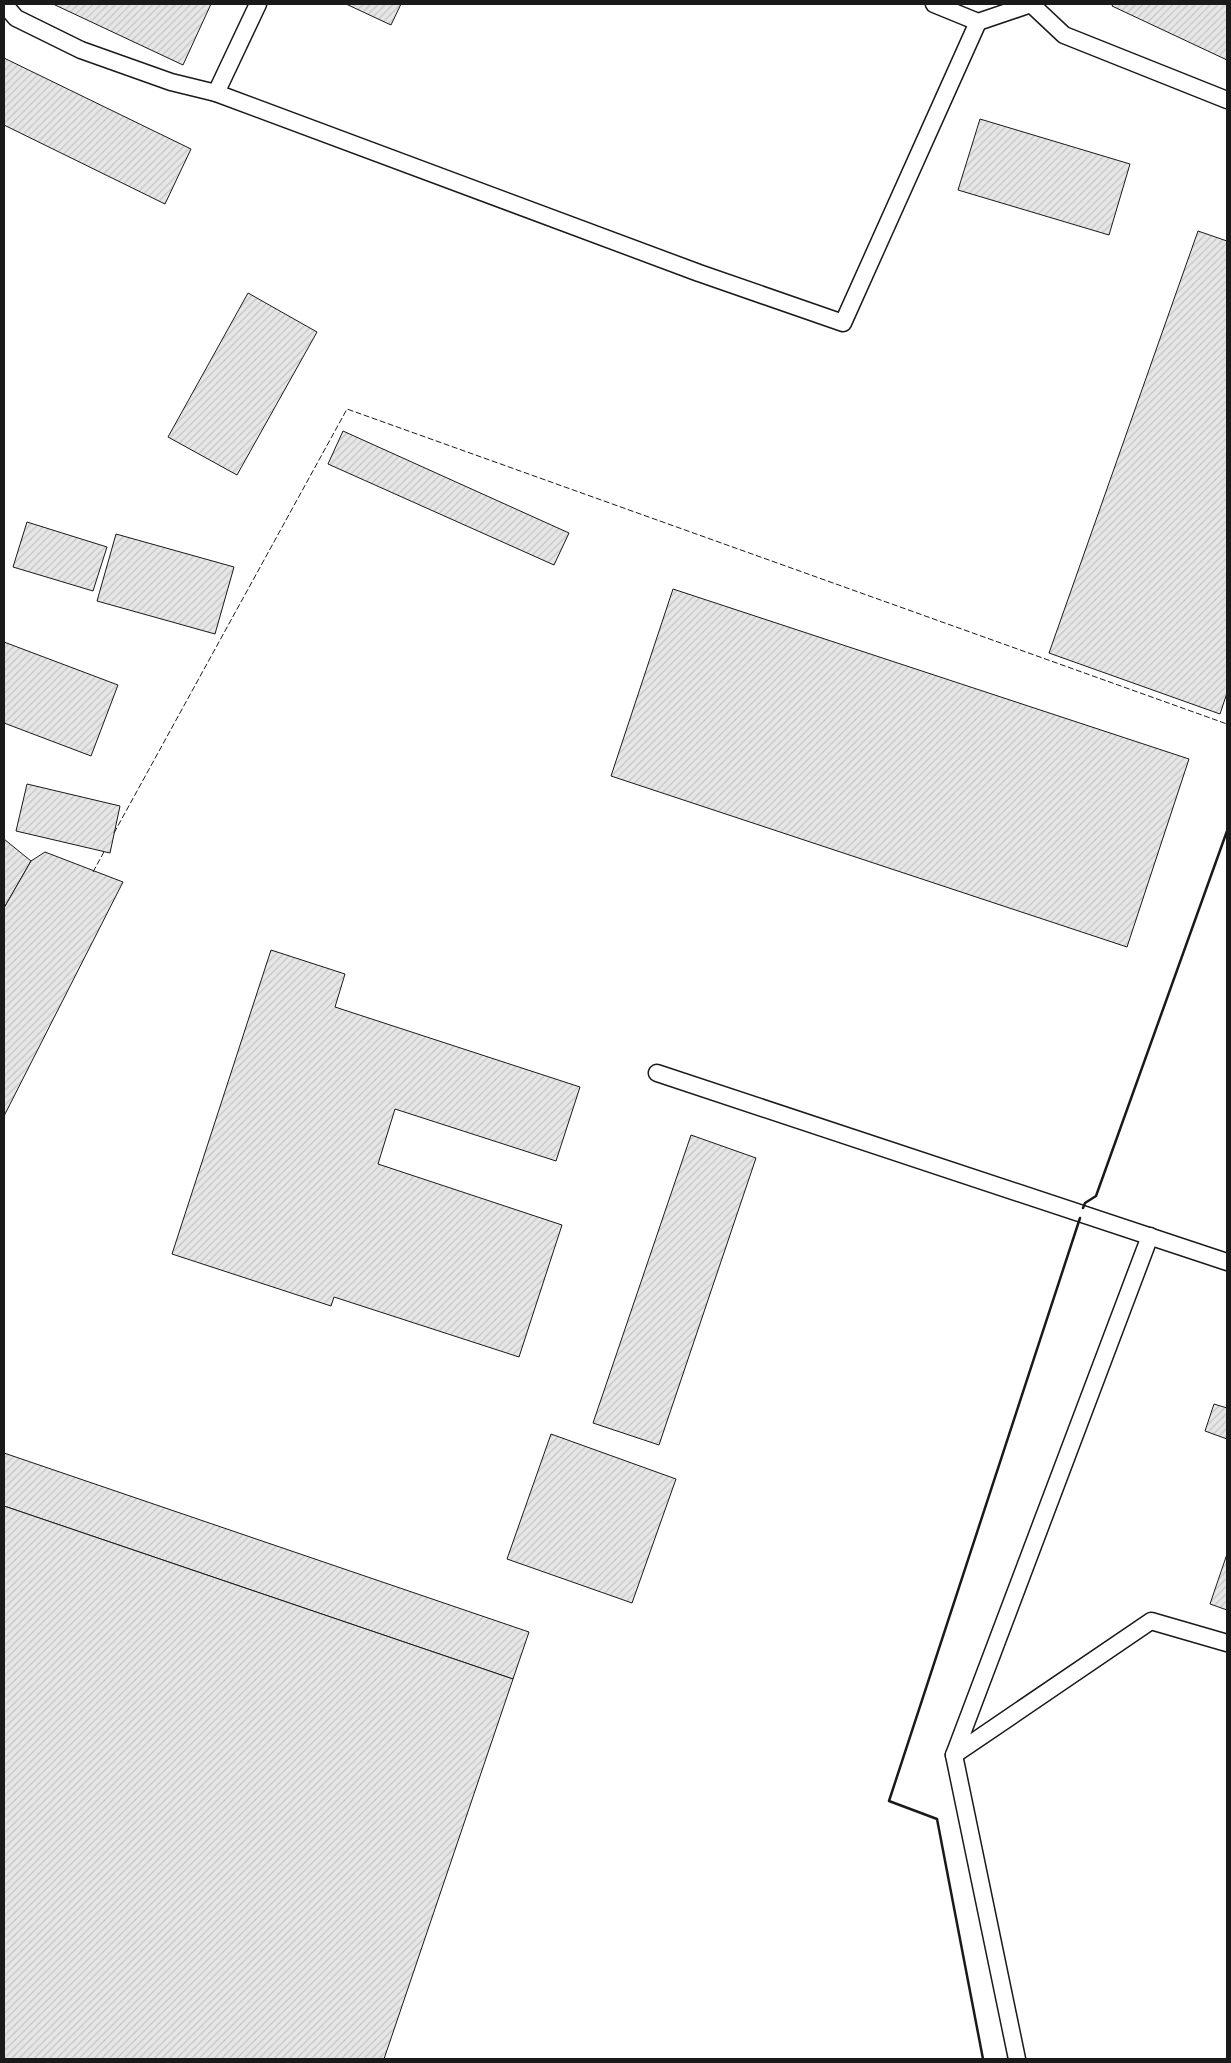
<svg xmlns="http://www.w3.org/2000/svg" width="1231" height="2063" viewBox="0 0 1231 2063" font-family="Ubuntu,sans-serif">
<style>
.building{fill:url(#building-hatch);stroke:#1a1a1a}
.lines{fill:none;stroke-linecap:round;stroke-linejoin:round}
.lane-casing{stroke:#1a1a1a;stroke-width:19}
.lane{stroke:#fff;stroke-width:16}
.fence{stroke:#1a1a1a;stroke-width:1;stroke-dasharray:6 2.5;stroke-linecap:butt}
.wall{stroke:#1a1a1a;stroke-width:2.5}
</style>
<defs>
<pattern id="building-hatch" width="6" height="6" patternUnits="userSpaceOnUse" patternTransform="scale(1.25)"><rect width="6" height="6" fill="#e6e6e6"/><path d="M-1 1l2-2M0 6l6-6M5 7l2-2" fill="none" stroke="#c5c5c5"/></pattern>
</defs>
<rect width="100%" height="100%" fill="#fff"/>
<!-- building -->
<g class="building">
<polygon points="53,4 211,4 183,65"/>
<polygon points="346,4 401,4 391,25"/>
<polygon points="1113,4 1227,4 1227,60 1112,6"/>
<polygon points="4,58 191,149 165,204 4,125"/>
<polygon points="980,119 1130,164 1109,235 958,190"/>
<polygon points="1198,231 1227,241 1227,693 1220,714 1049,653"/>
<polygon points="248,293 317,332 237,475 168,437"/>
<polygon points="343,431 569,533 554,565 328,464"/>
<polygon points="27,522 107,547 93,591 13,567"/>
<polygon points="116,534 234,567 215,634 97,601"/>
<polygon points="673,589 1189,759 1127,947 611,776"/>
<polygon points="4,642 118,685 91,756 4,723"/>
<polygon points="27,784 120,806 110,853 16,831"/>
<polygon points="4,839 31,861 4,908"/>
<polygon points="45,852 123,882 4,1116 4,908 31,861"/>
<polygon points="271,950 345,974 335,1007 580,1087 556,1161 395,1109 378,1164 562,1225 519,1357 334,1297 331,1306 172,1254"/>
<polygon points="691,1135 756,1158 659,1445 593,1423"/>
<polygon points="1214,1404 1227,1408 1227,1439 1205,1431"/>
<polygon points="551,1434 676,1479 632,1603 507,1559"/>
<polygon points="4,1453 529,1632 513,1679 4,1506"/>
<polygon points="4,1506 513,1679 384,2059 4,2059"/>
<polygon points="1227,1554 1227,1610 1210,1604"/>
</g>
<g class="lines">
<defs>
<g id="lane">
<polyline points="4,4 16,18 81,50 171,82 216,93 699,273 843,323 978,22"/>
<polyline points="934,4 978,22 1031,4"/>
<polyline points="1031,4 1064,35 1227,100"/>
<polyline points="216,93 258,4"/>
<polyline points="657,1073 1227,1262"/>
<polyline points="954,1755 1151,1621 1227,1643"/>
<polyline points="1017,2059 954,1755 1150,1236"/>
</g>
</defs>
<!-- lane casing -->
<use href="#lane" class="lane-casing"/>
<!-- lane -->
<use href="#lane" class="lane"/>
<!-- fence -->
<g class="fence">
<polyline points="114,833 347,409 1227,724"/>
<polyline points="93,872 105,850"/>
</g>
<!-- wall -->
<g class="wall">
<polyline points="1083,1208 1085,1203 1096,1196 1227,831"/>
<polyline points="983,2059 937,1819 889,1801 1080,1218"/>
</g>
</g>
<!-- border -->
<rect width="1231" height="2063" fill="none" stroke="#1a1a1a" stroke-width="10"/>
</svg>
